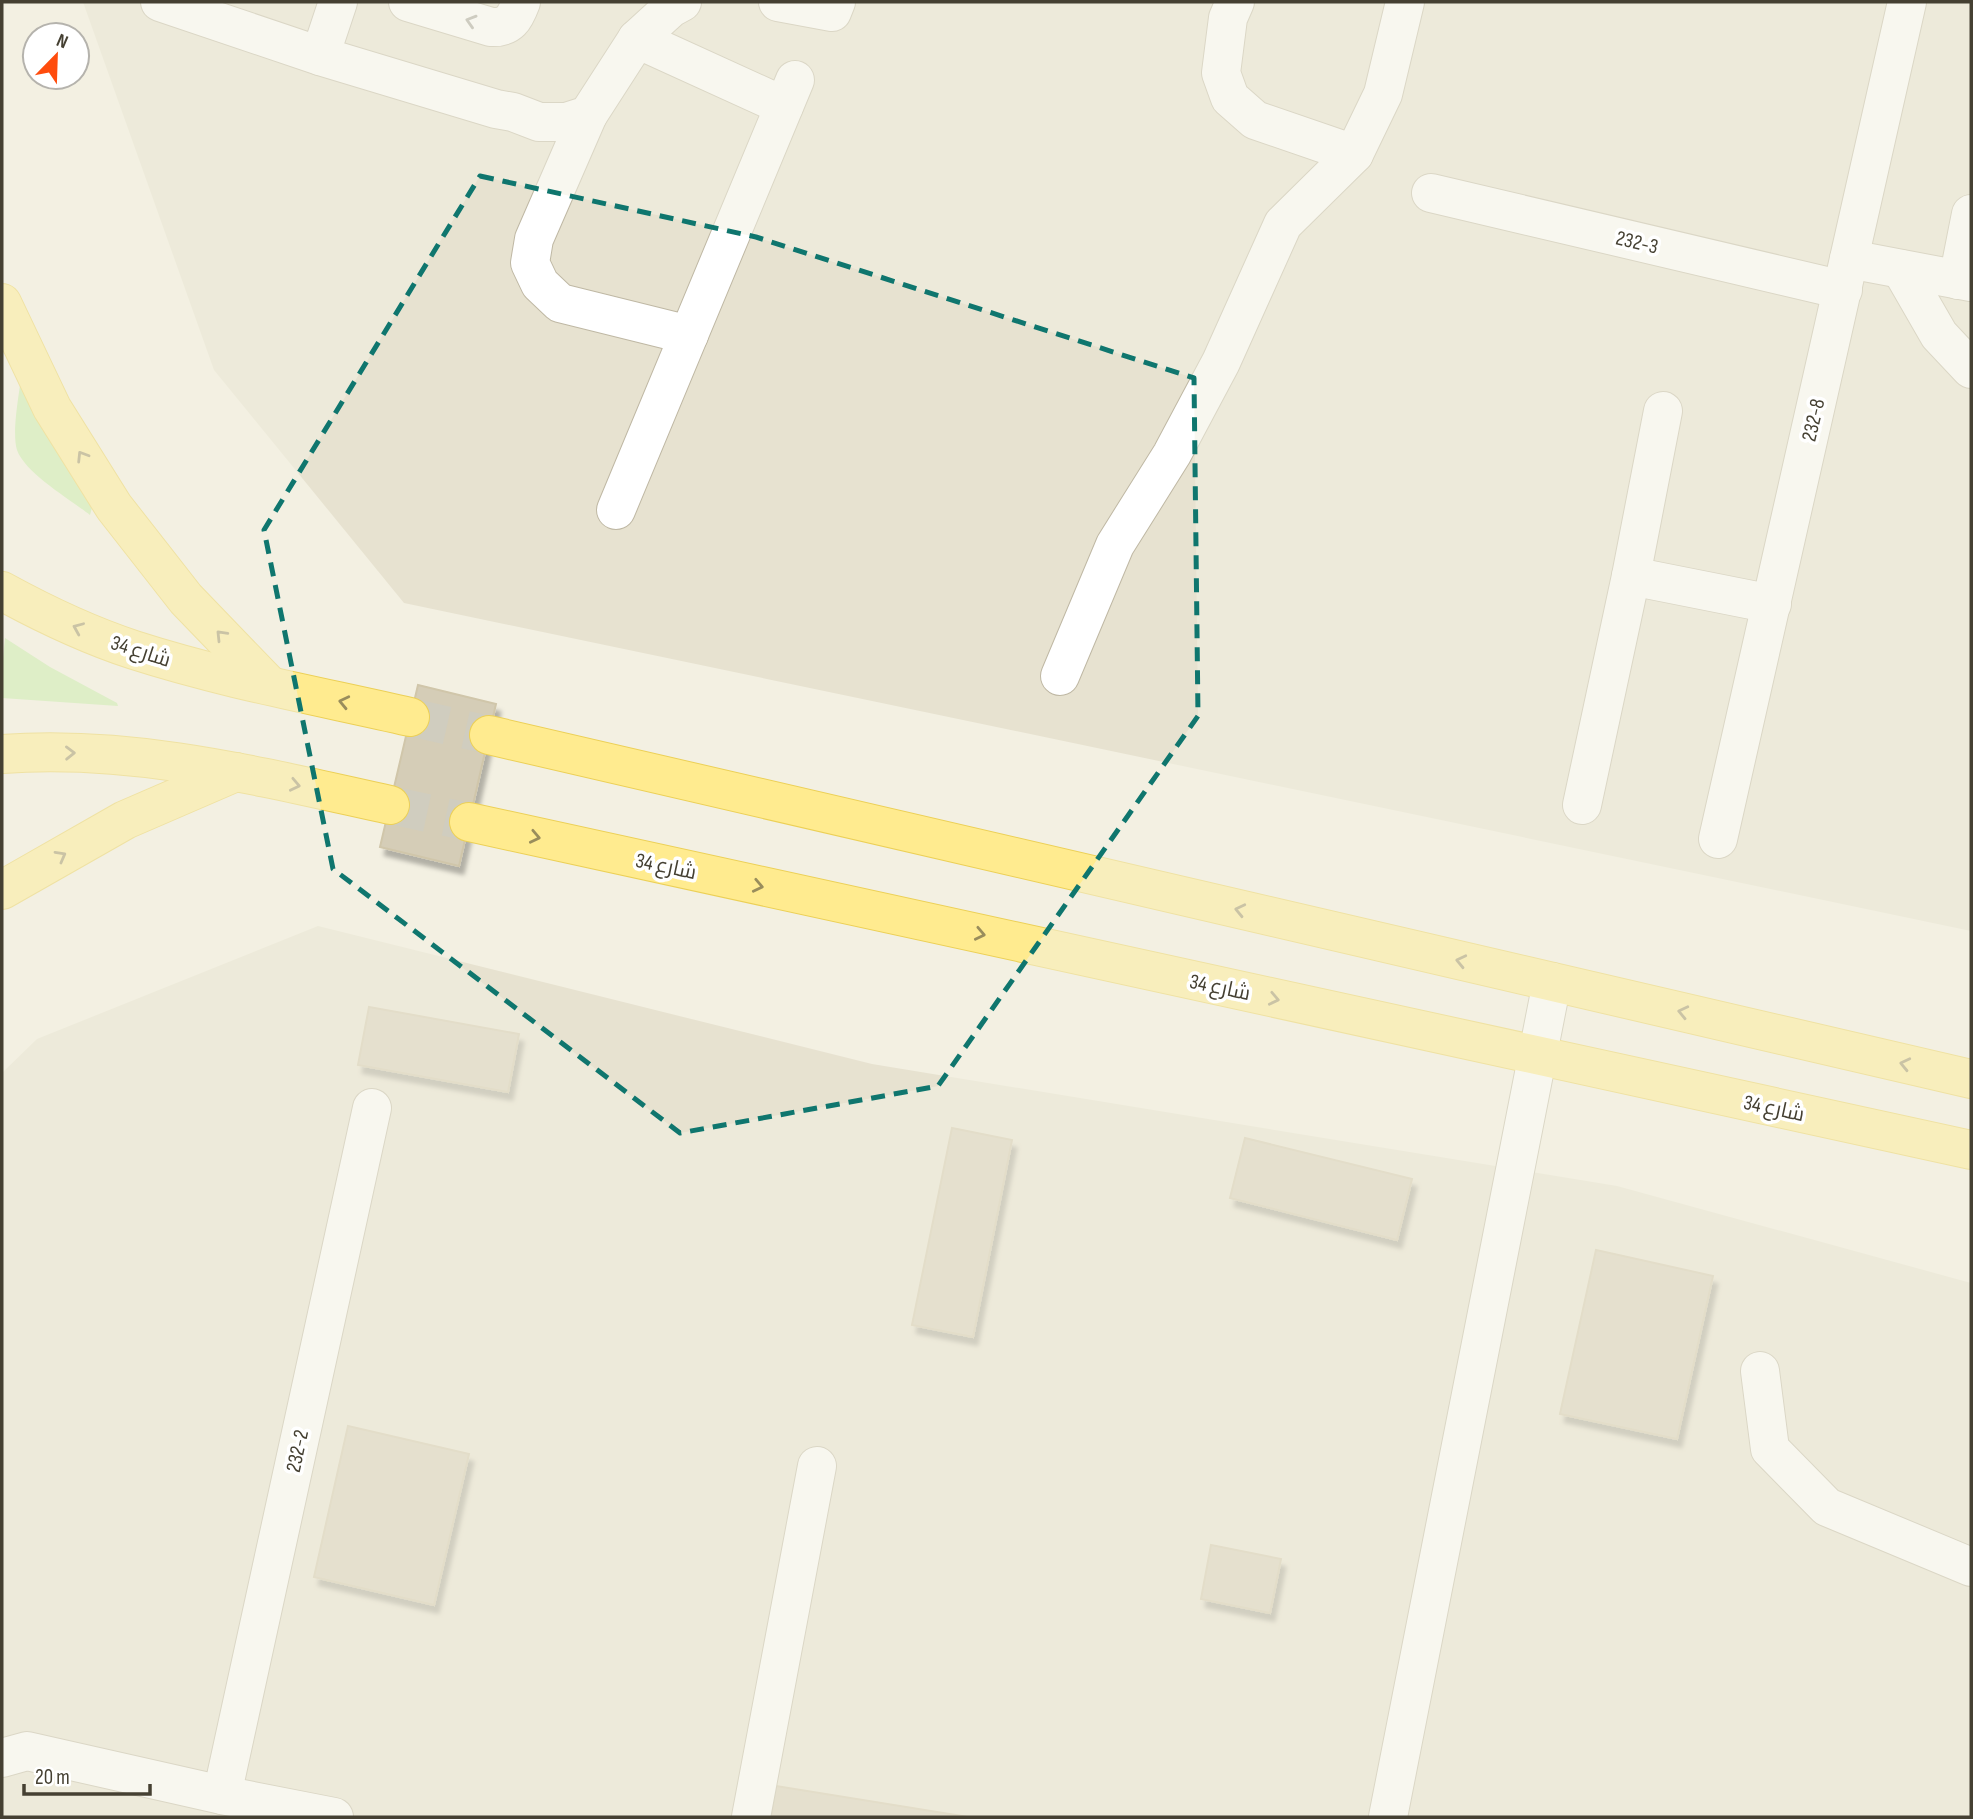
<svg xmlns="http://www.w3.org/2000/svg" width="1973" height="1819" viewBox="0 0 1973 1819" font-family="'Sofia Sans Condensed',Cairo,sans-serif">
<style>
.residential{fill:#e7e2d0}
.green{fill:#c5eba7}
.building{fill:#d5cdb7;stroke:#d0c6aa;stroke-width:2;filter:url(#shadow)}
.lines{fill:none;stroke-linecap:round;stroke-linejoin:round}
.major-tunnel{stroke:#d0cdbf;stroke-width:38;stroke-dasharray:38 19;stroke-linecap:butt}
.minor-casing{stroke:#bfb8a4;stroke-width:40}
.major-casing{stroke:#ecd057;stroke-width:40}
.minor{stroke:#fff;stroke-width:38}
.major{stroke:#ffeb8f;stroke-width:38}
.oneway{stroke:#a2a098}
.oneway2{stroke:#998d5c}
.marked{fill:none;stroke:#0f766e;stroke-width:5;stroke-dasharray:14 9;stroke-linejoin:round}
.labels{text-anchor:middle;stroke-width:7;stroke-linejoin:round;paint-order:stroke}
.street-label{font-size:21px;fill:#454032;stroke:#fff}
</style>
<defs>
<filter id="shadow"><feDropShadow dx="4.5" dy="8" stdDeviation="2" flood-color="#0004"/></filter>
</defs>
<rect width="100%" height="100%" fill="#f3f0e2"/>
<!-- residential -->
<g class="residential">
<polygon points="83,2 1971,2 1971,931 404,603 214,370"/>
<polygon points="318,926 872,1064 1617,1186 1971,1283 1971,1817 2,1817 2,1073 37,1039"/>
</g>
<!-- green -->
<g class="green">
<path d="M 23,363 L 93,504 L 90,515 C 71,500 25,473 17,450 C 11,431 21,385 23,363 Z"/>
<polygon points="5,638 50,667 117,703 118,706 2,698 2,668"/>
</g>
<!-- building -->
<g class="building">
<polygon points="418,685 496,704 459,866 380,847"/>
<polygon points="369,1007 519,1034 508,1092 358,1065"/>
<polygon points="952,1128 1012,1140 973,1337 912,1325"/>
<polygon points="1245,1138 1412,1179 1397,1240 1230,1198"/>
<polygon points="1596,1250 1713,1276 1677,1439 1560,1414"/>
<polygon points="348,1426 469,1454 434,1605 314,1577"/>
<polygon points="1211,1545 1281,1559 1270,1613 1201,1599"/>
<polygon points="776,1786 968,1817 771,1817"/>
</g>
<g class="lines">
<!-- major-tunnel -->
<g class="major-tunnel">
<polyline points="410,717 489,735"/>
<polyline points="390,805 469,822"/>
</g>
<defs>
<g id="minor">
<polyline points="160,2 320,56 496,109 513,112 539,122 566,122 588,115 637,39 671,8 682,2"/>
<path d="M 408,2 L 491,27 C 510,28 515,18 521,2"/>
<polyline points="778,2 832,12 836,2"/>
<polyline points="1235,2 1228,18 1221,73 1230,98 1255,120 1354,154"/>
<polyline points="637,39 784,106"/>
<polyline points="320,56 338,2"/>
<polyline points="588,115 534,239 530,263 540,284 560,303 689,335"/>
<polyline points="1431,193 1843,290"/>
<polyline points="1849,259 1971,282"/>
<polyline points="1901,269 1939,335 1971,369"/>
<polyline points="1958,280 1971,214"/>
<polyline points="616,510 795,80"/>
<polyline points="1631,576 1772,604"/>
<polyline points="1060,676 1115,545 1172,454 1221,362 1283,224 1354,154 1383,94 1405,2"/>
<polyline points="1582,805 1631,576 1663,411"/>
<polyline points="1718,839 1907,2"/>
<polyline points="1760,1371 1770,1449 1827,1507 1971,1567"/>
<polyline points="2,1758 27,1751 222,1795 334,1817"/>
<polyline points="222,1795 372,1108"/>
<polyline points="751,1817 817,1466"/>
<polyline points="1388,1817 1552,982"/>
</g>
<g id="major">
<polyline points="2,303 52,408 114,507 186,599 268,684"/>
<path d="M 2,591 C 44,614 88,635 134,650 C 224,679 318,696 410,717"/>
<polyline points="489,735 1971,1079"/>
<path d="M 2,754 C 134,744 262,777 390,805"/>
<polyline points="469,822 1971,1150"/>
<polyline points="2,890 125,820 236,772"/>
</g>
</defs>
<!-- minor casing -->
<use href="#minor" class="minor-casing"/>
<!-- major casing -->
<use href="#major" class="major-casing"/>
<!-- minor -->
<use href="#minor" class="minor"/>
<!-- major -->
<use href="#major" class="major"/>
</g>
<!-- one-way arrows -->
<defs><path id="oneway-chevron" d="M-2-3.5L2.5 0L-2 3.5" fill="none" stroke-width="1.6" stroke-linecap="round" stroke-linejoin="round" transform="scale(1.75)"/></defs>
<use class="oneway" href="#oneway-chevron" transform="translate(471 21) rotate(-163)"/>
<g class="oneway2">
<use href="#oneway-chevron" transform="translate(82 456) rotate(-122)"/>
<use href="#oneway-chevron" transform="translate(78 628) rotate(-157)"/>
<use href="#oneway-chevron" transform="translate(221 635) rotate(-134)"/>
<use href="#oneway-chevron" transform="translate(344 702) rotate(-167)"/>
<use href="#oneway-chevron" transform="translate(70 753) rotate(-1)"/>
<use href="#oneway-chevron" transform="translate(295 785) rotate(12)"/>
<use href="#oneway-chevron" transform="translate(535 837) rotate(12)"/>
<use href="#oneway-chevron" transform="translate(61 856) rotate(-29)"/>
<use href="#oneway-chevron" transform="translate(758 886) rotate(12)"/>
<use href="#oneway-chevron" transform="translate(1240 910) rotate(-167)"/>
<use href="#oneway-chevron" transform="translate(980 934) rotate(12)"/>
<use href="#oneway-chevron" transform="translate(1461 961) rotate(-167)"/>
<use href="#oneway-chevron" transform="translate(1274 999) rotate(12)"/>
<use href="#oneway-chevron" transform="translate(1683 1012) rotate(-167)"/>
<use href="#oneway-chevron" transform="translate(1905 1064) rotate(-167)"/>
</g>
<!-- marked area -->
<path d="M0 0H1973V1819H0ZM 480,176 L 756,237 L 1194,378 L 1198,716 L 938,1086 L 680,1133 L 333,869 L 264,530 Z" fill="#f3f0e2" fill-opacity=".55" fill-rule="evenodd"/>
<path class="marked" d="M 480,176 L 756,237 L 1194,378 L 1198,716 L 938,1086 L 680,1133 L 333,869 L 264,530 Z"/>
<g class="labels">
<!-- street labels -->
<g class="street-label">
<text transform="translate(1637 242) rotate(13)" y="7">232-3</text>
<text transform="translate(1813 420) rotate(-77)" y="7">232-8</text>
<text transform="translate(141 651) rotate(18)" y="7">شارع 34</text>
<text transform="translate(666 866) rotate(12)" y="7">شارع 34</text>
<text transform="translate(1220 987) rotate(12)" y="7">شارع 34</text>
<text transform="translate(1774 1108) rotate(12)" y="7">شارع 34</text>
<text transform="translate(297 1451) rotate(-78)" y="7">232-2</text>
</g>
</g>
<!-- border -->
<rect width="1973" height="1819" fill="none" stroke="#454032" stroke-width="7"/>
<!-- north arrow -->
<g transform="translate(56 56) rotate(23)"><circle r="33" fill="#ffffff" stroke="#b5b3ad" stroke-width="2"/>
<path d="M0-5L12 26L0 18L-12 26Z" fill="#ff4c0d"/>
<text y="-10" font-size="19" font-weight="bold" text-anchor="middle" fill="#454032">N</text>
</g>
<!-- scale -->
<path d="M24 1784v10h126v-10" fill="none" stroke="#454032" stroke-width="3.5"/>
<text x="35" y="1784" font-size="21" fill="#454032" stroke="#ffffff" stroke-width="5" paint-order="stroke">20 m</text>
</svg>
